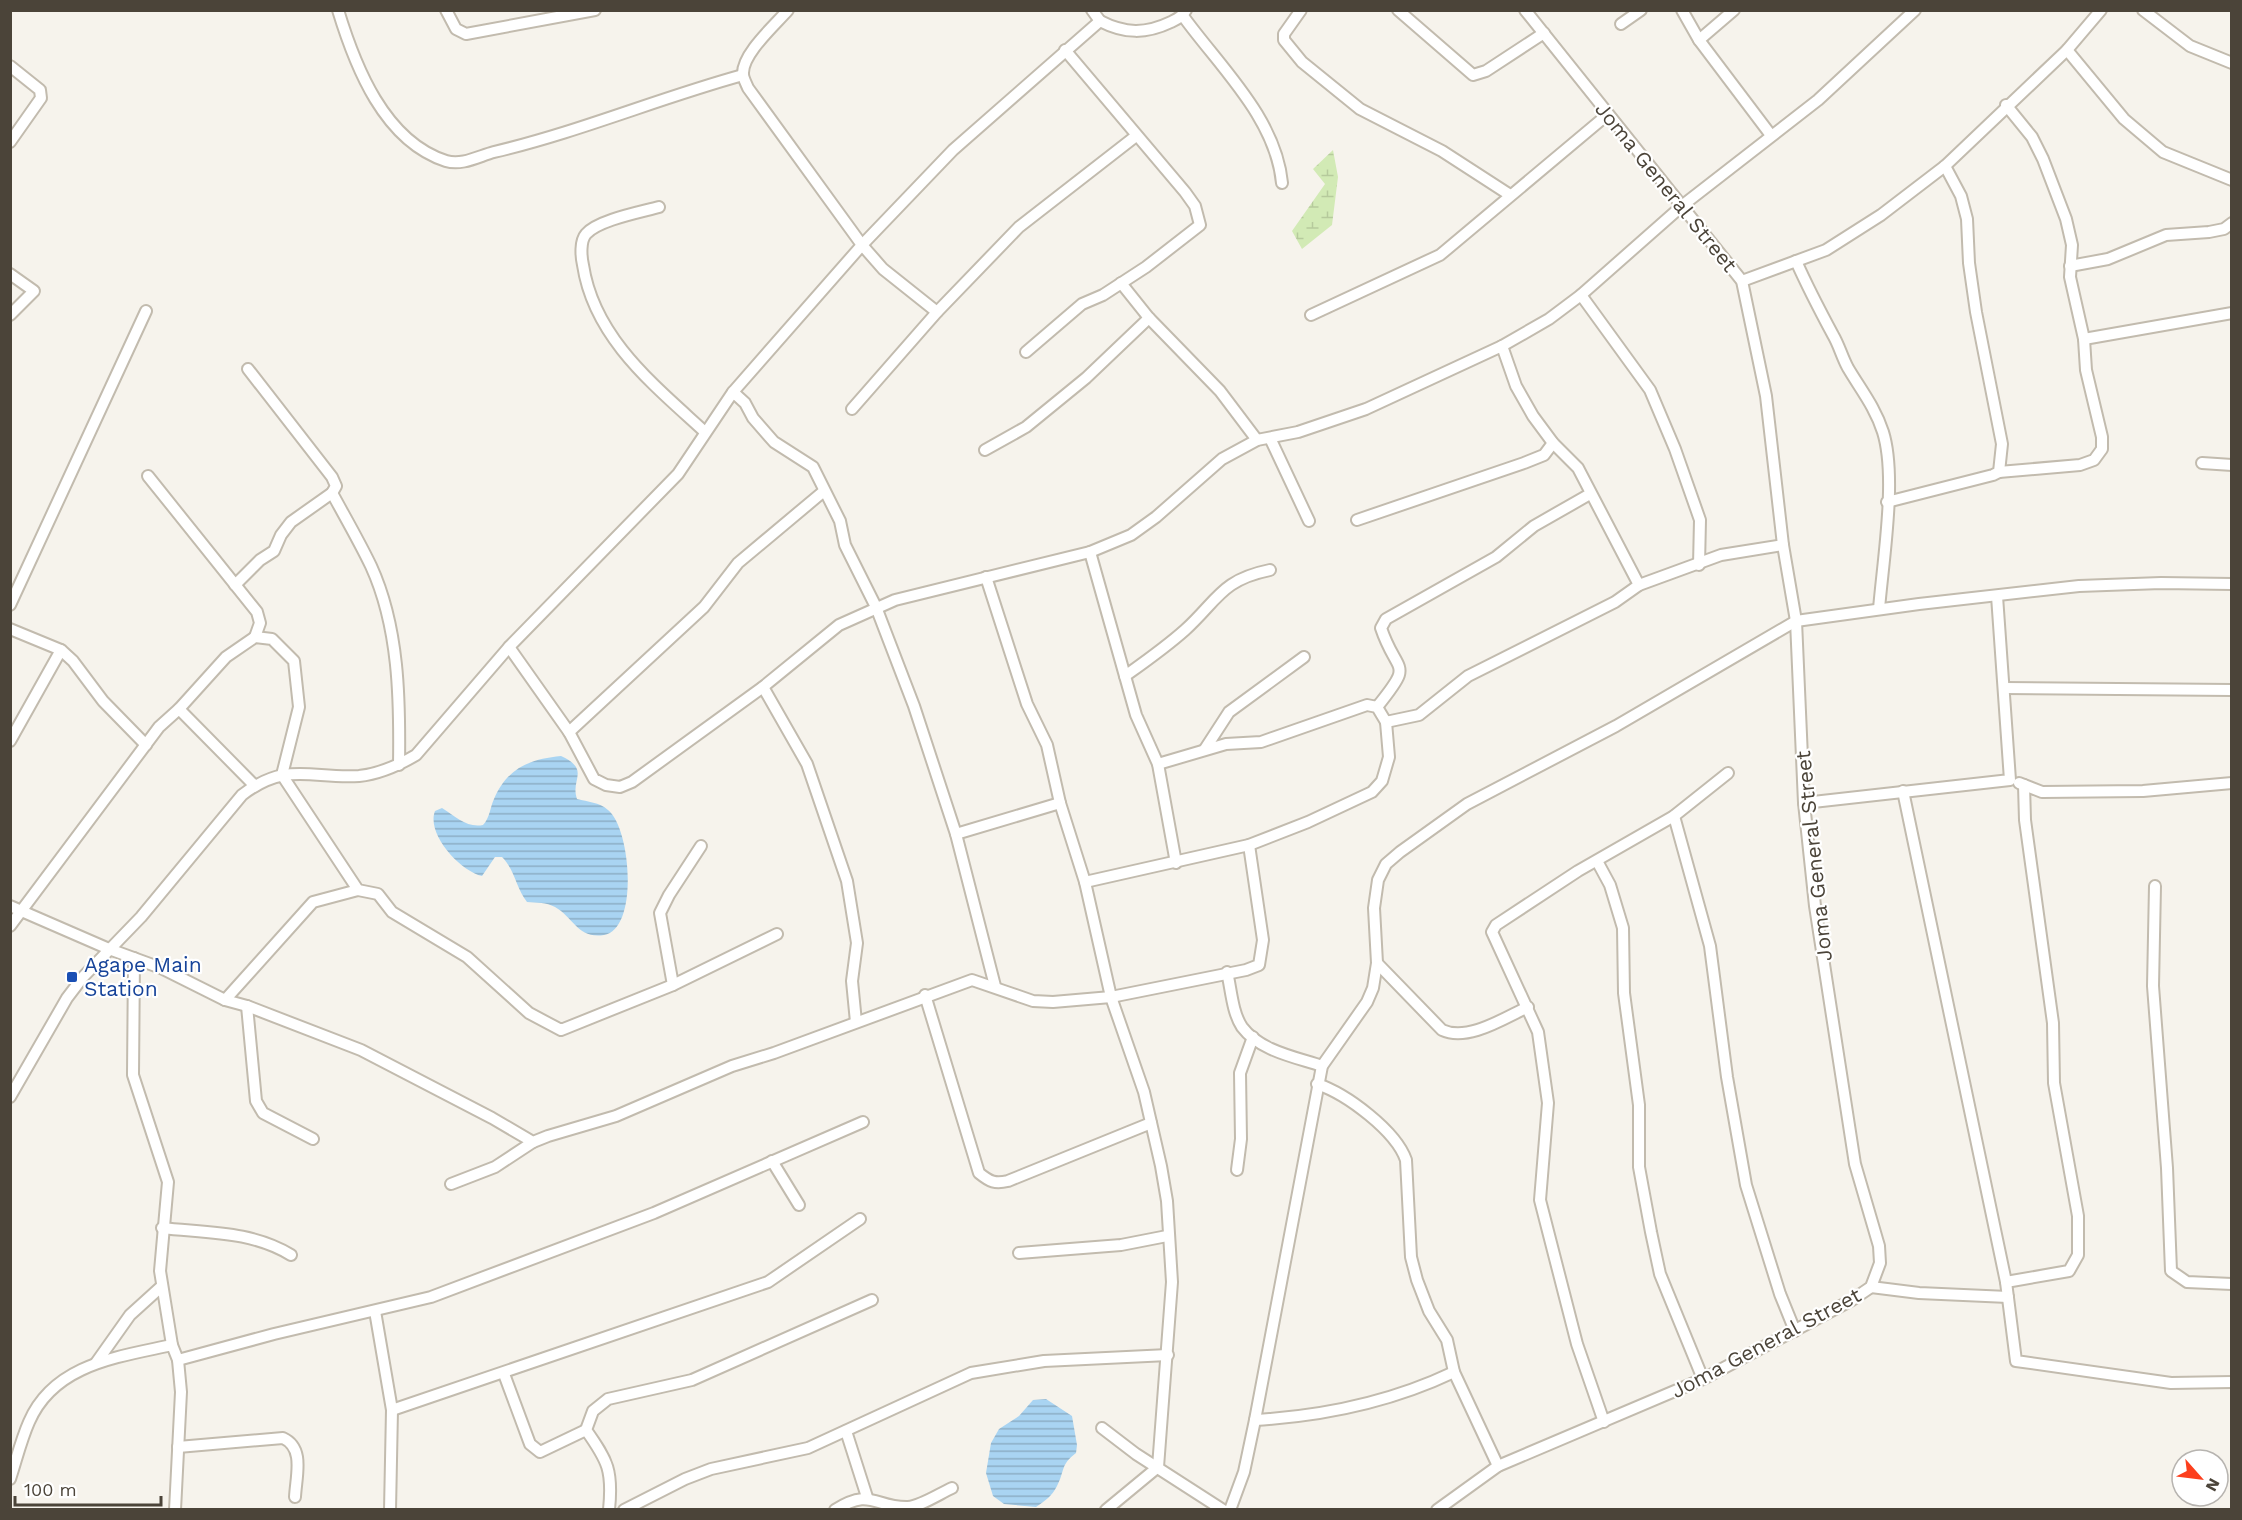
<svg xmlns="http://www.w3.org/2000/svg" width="2242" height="1520" viewBox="0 0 2242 1520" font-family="'Work Sans',sans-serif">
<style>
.wetland{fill:url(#wetland-marsh)}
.water{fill:url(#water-rules)}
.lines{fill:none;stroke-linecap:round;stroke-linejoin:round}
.minor-casing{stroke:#c2bbae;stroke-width:14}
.minor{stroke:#fff;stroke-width:10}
.transit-dot{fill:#1a4fb4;stroke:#fff;stroke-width:2}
.labels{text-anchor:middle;stroke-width:4.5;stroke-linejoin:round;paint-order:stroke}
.street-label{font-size:21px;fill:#4b4439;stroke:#fff}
.transit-label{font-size:21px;fill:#164399;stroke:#fff;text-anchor:start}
</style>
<defs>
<pattern id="wetland-marsh" width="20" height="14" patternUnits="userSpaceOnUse" patternTransform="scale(1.5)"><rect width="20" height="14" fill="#d2eab5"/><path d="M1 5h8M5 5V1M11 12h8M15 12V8" fill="none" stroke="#b6ca9c"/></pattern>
<pattern id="water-rules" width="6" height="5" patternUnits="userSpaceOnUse" patternTransform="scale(1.5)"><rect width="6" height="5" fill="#a9d4f2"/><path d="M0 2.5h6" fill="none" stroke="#8caec5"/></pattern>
</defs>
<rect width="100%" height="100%" fill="#f6f3ec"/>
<!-- wetland -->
<polygon class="wetland" points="1333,150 1338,177 1332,225 1302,249 1292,231 1325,184 1313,169"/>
<!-- water -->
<g class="water">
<path d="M 561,756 C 591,770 570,779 577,799 C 588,802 599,802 608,810 C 631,828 639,929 604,935 C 578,939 574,918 555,907 C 546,902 537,903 527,902 C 516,888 515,870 502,857 L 495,857 L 482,876 C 460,871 426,834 435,811 L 442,808 C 456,817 467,828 483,825 C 490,818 490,807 494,799 C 507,768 530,759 561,756 Z"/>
<path d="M 1046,1399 L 1072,1416 L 1077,1445 L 1076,1453 C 1060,1465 1065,1471 1057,1486 C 1052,1496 1045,1501 1036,1507 L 1004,1504 L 993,1496 L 986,1473 L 991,1443 L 999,1429 L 1019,1416 L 1033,1400 Z"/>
</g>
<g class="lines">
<defs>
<g id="minor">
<path d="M 338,10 C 355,66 384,141 446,161 C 462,166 479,156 494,152 C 579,132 659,98 743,75"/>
<polyline points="446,10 456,29 466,34 595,10"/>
<path d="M 788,10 C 775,25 742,54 743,74 C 743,78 746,83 748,88 L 862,245 L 883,269 L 937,312"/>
<polyline points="1092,10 1100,21"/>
<polyline points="1301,10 1284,34 1284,40 1302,62 1360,109 1442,151 1510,195"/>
<polyline points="1398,10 1473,75 1486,71 1544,33"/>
<polyline points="1682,10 1699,40 1770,134"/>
<polyline points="2143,10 2190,46 2232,63"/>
<path d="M 1183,16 C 1219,66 1276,118 1282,183"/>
<polyline points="1621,24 1641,10"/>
<polyline points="1699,40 1734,10"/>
<polyline points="2067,50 2124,119 2163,152 2232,180"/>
<polyline points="10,66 40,90 41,98 10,142"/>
<path d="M 659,207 C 641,212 598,220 586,234 C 580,241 581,256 583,265 C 594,338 654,385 705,432"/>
<path d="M 1796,261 C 1808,288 1819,309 1833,335 C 1839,345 1842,357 1848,368 C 1861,390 1875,407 1883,432 C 1897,477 1883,560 1879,609"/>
<polyline points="2070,266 2108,259 2166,235 2209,232 2224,229 2232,223"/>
<polyline points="10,274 34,291 10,315"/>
<polyline points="1742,281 1826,250 1881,215 1945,166 2067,50 2101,10"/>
<polyline points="1121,283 1149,318 1220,391 1257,440"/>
<polyline points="1581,295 1650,390 1675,449 1700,520 1699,565"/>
<polyline points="1311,315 1440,255 1607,115"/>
<polyline points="2084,339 2232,313"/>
<polyline points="1502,346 1516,386 1533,416 1553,443 1578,468 1639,585"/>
<polyline points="1026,352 1082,304 1103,295 1146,267 1200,225 1195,206 1185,192 1065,50"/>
<polyline points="852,409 937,312 1019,227 1136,136"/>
<polyline points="1270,438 1309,521"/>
<polyline points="985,450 1026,427 1086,378 1149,318"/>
<polyline points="2202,463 2232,465"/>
<polyline points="1999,472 2080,465 2094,460 2102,449 2102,437 2086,370 2084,339 2070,277 2072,245 2066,219 2043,159 2032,137 2006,105"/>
<polyline points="148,476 257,612 260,623 255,637"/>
<path d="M 332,493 C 345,517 359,541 371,566 C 399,627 400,699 399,765"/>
<polyline points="1887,502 1993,475 1999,472 2002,444 1976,312 1969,263 1967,219 1961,196 1945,166"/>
<polyline points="1357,520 1524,463 1544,455 1553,443"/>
<polyline points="1090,552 1136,715 1158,764 1176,863"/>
<polyline points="986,577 1027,704 1047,745 1060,803 1085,882 1111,997 1144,1092 1161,1166 1167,1201 1172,1282 1158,1467 1106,1510"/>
<polyline points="235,585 260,560 274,551 281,535 291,522 332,493 336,486 332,477 248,369"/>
<polyline points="10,605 146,311"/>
<polyline points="10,629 61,650 73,661 103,701 146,745"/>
<polyline points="509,647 569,732 594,779 606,785 620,787 632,782 763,687 839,625 895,600 1090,552 1131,535 1156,517 1222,459 1257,440 1298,432 1366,409 1502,346 1549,319 1581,295 1683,205 1818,100 1915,10"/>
<path d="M 1125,676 C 1146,661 1166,647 1185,630 C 1218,600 1221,580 1270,570"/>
<polyline points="763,687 807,764 847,881 857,943 852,981 856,1022"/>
<polyline points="2004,688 2232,690"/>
<path d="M 1377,707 C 1415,660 1397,676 1381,628 L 1386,619 L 1496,557 L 1534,526 L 1590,494"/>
<polyline points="179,709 255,786"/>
<polyline points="569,732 704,607 738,563 824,491"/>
<polyline points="10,741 61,650"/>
<polyline points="1205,749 1229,712 1304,657"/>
<polyline points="1158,764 1226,744 1261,742 1367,705 1377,707 1386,722 1419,715 1468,676 1615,602 1639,585 1721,555 1783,545"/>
<polyline points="2019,783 2042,792 2143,791 2232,783"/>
<polyline points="1903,791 2006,1282 2016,1361 2171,1383 2232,1382"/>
<polyline points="1804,803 2010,780 1997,596"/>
<polyline points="1674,816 1710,946 1727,1077 1746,1185 1780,1294 1795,1331"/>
<polyline points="956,834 1060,803"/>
<polyline points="1597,861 1610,885 1623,928 1624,993 1639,1105 1639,1167 1651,1232 1660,1274 1703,1379"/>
<polyline points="1085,882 1249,845 1308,822 1372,792 1382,781 1389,757 1386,722"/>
<polyline points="2155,886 2153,986 2167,1168 2171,1271 2187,1282 2232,1284"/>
<polyline points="10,906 109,949 161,968 225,1000 247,1006 361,1050 492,1118 533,1142 548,1136 616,1116 732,1066 774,1053 972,980 1033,1001 1053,1002 1111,997 1246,970 1259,965 1263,940 1249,845"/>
<polyline points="10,926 159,727 179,709 226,657 255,637 272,639 294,661 299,707 282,775 358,890 378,894 392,912 467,957 529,1013 561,1030 673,985 777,934"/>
<polyline points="134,958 133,1075 168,1182 160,1271 172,1345 178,1360 181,1392 175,1510"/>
<path d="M 1377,963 L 1442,1030 C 1468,1042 1504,1018 1528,1007"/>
<path d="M 1227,972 C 1231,988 1232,1012 1242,1027 C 1260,1051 1295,1057 1322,1066"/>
<polyline points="673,985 660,913 669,895 701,846"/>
<path d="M 995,986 L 956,834 L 914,706 L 876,607 L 845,545 L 840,521 L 813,467 L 774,442 L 753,418 L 745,403 L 733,392 L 862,245 L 953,150 L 1100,21 C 1125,34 1146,34 1171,22 C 1177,19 1182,17 1186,10"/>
<path d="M 925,995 L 979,1173 C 990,1182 995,1184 1008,1181 L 1151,1123"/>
<polyline points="225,1000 313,902 358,890"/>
<polyline points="247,1006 256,1101 263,1113 313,1139"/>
<path d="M 1317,1084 C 1347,1094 1396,1131 1406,1160 L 1411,1257 L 1417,1280 L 1429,1311 L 1447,1340 L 1454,1372 L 1498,1466"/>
<path d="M 10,1097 L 67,998 L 83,977 L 141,917 L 242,795 C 286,761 311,779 359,776 C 379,774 399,765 416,755 L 509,647 L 678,474 L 733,392"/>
<polyline points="772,1161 799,1205"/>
<polyline points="1237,1170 1241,1139 1240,1073 1253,1037"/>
<polyline points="451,1184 495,1167 533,1142"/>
<path d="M 162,1228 C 207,1233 252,1231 291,1255"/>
<polyline points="1019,1253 1121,1245 1167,1236"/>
<polyline points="2006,1282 2069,1271 2078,1255 2078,1216 2054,1083 2053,1023 2025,820 2024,785"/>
<polyline points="1871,1287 1919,1293 2008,1297"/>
<polyline points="375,1311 392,1410 390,1510"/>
<polyline points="178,1360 274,1334 431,1297 654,1213 863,1122"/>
<polyline points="96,1363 130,1315 162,1286"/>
<polyline points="504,1374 530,1444 540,1452 586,1430"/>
<polyline points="392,1410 768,1282 860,1219"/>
<path d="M 1255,1420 C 1324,1416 1391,1402 1454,1372"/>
<polyline points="1604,1422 1577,1344 1540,1200 1548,1103 1538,1032 1492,932 1496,925 1578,871 1674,816 1728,773"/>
<polyline points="1102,1428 1136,1454 1223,1510"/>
<polyline points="846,1431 867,1497"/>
<path d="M 178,1447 L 283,1438 C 305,1448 296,1476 295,1497"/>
<path d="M 10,1479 C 16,1461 21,1440 29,1422 C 54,1364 118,1357 172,1345"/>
<path d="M 609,1510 C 613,1471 608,1461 586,1430 L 593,1411 L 608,1399 L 692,1380 L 872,1300"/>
<polyline points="624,1510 685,1479 711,1469 808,1448 971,1373 1044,1361 1168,1355"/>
<path d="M 835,1510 C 871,1487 875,1508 908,1507 C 921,1506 939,1494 952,1488"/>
<polyline points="1230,1510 1244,1472 1255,1420 1322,1066 1367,1002 1373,988 1377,963 1374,908 1378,880 1386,864 1400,852 1467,804 1616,726 1796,621 1919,604 2079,586 2161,583 2232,584"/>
<polyline points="1437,1510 1498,1466 1703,1379 1852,1300 1871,1287 1880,1263 1879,1246 1855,1164 1815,906 1804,803 1796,621 1783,545 1766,396 1742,281 1525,10"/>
</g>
</defs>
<!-- minor casing -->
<use href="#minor" class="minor-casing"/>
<!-- minor -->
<use href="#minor" class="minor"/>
</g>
<!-- markers -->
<rect class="transit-dot" x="66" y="971" width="12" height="12" rx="3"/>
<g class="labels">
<!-- street labels -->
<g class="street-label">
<text transform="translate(1666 187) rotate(51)" y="7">Joma General Street</text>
<text transform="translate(1814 856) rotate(-96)" y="7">Joma General Street</text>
<text transform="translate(1766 1343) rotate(-28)" y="7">Joma General Street</text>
</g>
<!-- transit labels -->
<g class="transit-label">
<text x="84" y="972">Agape Main<tspan x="84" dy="24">Station</tspan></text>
</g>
</g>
<!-- border -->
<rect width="2242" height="1520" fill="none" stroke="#4b4439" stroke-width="24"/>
<!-- north arrow -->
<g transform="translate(2200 1478) rotate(118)"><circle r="28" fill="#ffffff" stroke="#b7b4b0" stroke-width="1.5"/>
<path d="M0-4.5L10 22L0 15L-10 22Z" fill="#fc3f1d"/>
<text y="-9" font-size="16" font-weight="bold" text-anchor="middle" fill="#4b4439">N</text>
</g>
<!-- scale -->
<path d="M15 1496v9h146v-9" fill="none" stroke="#4b4439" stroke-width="3"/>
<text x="24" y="1496" font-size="18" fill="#4b4439" stroke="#ffffff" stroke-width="4.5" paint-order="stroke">100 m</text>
</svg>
